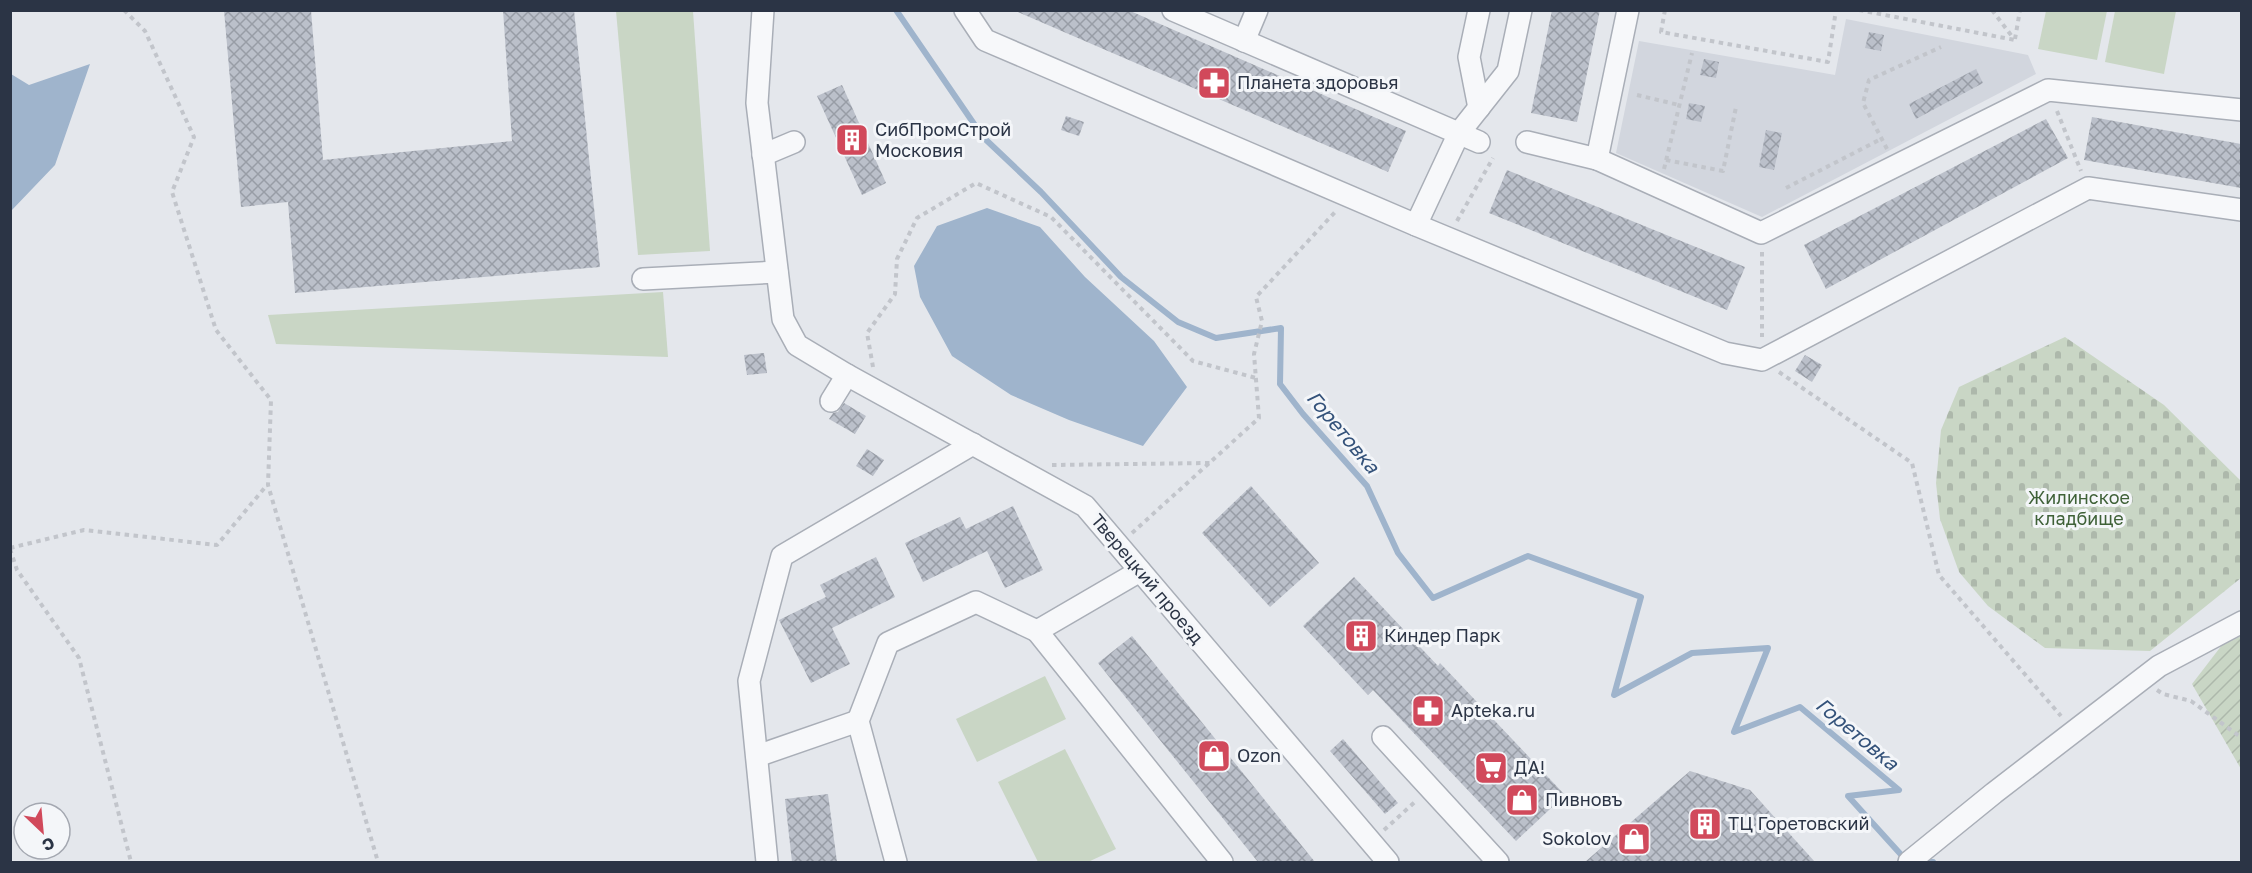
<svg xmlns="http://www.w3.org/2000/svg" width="2252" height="873" viewBox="0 0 2252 873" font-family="'Golos Text',sans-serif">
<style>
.built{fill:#d2d6de}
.cemetery{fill:url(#cemetery-stones)}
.park{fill:#c9d6c5}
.garden{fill:url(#garden-furrows)}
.water{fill:#9fb4cc}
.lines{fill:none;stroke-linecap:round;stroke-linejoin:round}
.stream{stroke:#9fb4cc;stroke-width:6}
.building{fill:url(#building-cross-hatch)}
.minor-casing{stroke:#a9aeb7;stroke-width:24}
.path{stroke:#c2c5cb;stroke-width:4;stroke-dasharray:4.5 4.5;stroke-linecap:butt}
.minor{stroke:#f7f8fa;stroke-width:21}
.labels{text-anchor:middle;stroke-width:6;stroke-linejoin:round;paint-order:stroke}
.poi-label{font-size:18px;fill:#2b3445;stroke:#f4f6f9;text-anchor:start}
.park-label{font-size:18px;fill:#3f6138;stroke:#f4f6f9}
.street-label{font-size:18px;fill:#2b3445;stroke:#f4f6f9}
.water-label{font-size:20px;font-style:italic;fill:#34527a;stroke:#f4f6f9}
</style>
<defs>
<pattern id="cemetery-stones" width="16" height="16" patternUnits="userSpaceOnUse" patternTransform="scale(1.5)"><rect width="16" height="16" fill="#c9d6c5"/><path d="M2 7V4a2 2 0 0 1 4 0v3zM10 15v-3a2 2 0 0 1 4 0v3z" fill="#adb8ab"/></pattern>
<pattern id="garden-furrows" width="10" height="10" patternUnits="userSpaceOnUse" patternTransform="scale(1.5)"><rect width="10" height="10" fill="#c9d6c5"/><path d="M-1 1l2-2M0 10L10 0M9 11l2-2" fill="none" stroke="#adb8ab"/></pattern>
<pattern id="building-cross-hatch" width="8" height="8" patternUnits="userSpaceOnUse" patternTransform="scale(1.5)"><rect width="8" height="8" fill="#bbc0ca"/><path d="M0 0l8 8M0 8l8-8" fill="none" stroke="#989da6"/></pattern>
</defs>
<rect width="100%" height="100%" fill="#e4e7ec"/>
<!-- built -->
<polygon class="built" points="1846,19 2028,55 2036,74 1762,217 1616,153 1639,41 1835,75"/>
<!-- cemetery -->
<polygon class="cemetery" points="2065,337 2164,405 2241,481 2241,578 2150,651 2045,648 1988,606 1959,572 1940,519 1936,483 1941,430 1959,387"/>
<!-- park -->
<g class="park">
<polygon points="616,11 693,11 710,251 638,255"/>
<polygon points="2046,11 2107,11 2097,60 2038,49"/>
<polygon points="2115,11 2176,11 2164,74 2105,62"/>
<polygon points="663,292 668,357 276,344 268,315"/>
<polygon points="1045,676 1066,719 977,762 956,719"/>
<polygon points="1065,749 1116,849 1088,862 1038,862 998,782"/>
</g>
<!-- garden -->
<polygon class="garden" points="2241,636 2241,769 2192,684 2222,645"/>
<!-- water -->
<g class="water">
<polygon points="90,64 55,165 11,211 11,74 29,85"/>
<polygon points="987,208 1040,227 1085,277 1154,341 1187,387 1143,446 1069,420 1011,395 952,356 920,297 914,266 937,226"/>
</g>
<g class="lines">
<!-- stream -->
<g class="stream">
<polyline points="896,10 983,137 1041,192 1121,277 1178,322 1216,338 1281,328 1280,384 1303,414 1367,486 1398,553 1433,598 1528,556 1641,597 1614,695 1692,653 1768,648 1734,732 1800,707 1899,790 1848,796 1905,859 1908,859"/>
<polyline points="1918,861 1933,862"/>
</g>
</g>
<!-- building -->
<g class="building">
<polygon points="224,10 311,10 323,160 512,141 503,10 574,10 600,267 295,293 288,202 241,207"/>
<polygon points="1013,10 1128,10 1406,131 1388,172"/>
<polygon points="1552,10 1600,10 1577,122 1531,113"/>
<polygon points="1869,32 1884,35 1881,51 1865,48"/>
<polygon points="1704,59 1719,62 1716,78 1700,75"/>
<polygon points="1976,69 1983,83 1916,119 1909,104"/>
<polygon points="842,85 886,183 862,195 817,96"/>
<polygon points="1689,103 1705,106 1701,122 1686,119"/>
<polygon points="1066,116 1084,122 1079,136 1061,130"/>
<polygon points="2092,117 2241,144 2241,188 2084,160"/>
<polygon points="2046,119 2068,158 1826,289 1804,245"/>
<polygon points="1766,130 1782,133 1774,170 1759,167"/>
<polygon points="1507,170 1745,267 1727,310 1489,213"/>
<polygon points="764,353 767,373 747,375 744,355"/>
<polygon points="1805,355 1822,365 1812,382 1795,371"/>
<polygon points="844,403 866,416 855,434 829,419 833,413 838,412"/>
<polygon points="867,449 884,460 873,476 856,466"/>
<polygon points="1251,486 1319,563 1270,607 1202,533"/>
<polygon points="1013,506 1043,570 1005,588 987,551 923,582 905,543 960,517 966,529"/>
<polygon points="876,557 895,597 832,628 850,664 811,683 779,620 826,597 820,585"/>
<polygon points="1354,577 1438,666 1440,663 1565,795 1516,841 1373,690 1368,695 1303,626"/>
<polygon points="1132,636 1315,862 1258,862 1098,663"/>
<polygon points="1343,739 1398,803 1385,814 1330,751"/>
<polygon points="1690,771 1750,790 1815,862 1585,862"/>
<polygon points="828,794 837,862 792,862 785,799"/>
</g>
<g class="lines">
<defs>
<g id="minor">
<polyline points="763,10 757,103 783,319 797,345 847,375 1085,506 1388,862"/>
<polyline points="965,10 985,40 1416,225 1725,353 1762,360 2088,188 2242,210"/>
<polyline points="1173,10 1479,142"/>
<polyline points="1479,10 1469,57 1479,108"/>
<polyline points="1628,10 1597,159 1761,233 2048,90 2242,110"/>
<polyline points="1244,41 1257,10"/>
<polyline points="1527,142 1597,159"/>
<polyline points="763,155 794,142"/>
<polyline points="1416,225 1459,133 1508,71 1521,10"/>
<polyline points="643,279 777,272"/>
<polyline points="831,401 847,375"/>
<polyline points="1140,571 1037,631 1222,862"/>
<polyline points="1383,737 1498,862"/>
<polyline points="757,756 858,721"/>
<polyline points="767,862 749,681 782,556 973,444"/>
<polyline points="896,862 858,721 888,643 976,602 1037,631"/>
<polyline points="1909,862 1994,793 2159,666 2242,622"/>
</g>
</defs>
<!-- minor casing -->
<use href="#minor" class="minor-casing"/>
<!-- path -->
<g class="path">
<polyline points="124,10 145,31 194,137 172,192 216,330 271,400 268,485 378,862"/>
<polyline points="1665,10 1661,32 1828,62 1836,10"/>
<polyline points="1859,10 2015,40"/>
<polyline points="1992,10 2014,39"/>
<polyline points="2015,39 2020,10"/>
<polyline points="1637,95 1679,105"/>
<polyline points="2057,111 2081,171"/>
<polyline points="1887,149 1863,103 1869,80 1941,47"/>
<polyline points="1666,160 1723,171 1736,107"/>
<polyline points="1664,169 1692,53"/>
<polyline points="1786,188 1881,139"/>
<polyline points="1457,221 1493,158"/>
<polyline points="1762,252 1762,337"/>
<polyline points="873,367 867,333 895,294 897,259 917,218 976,183 1051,217 1193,361 1256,378"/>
<polyline points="1779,372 1912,463 1939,575 2061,716"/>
<polyline points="1052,465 1210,463"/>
<polyline points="1132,533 1259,418 1254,354 1262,321 1256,297 1337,210"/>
<polyline points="10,548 84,530 217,545 267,485"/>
<polyline points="10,549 17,570 79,658 131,862"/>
<polyline points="2157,690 2163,694 2191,701 2242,738"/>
<polyline points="1384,830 1416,801"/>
</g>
<!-- minor -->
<use href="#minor" class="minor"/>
</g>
<!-- icons -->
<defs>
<symbol id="pharmacy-square" viewBox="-11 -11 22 22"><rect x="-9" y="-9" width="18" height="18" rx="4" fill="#d1495b" stroke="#f4f6f9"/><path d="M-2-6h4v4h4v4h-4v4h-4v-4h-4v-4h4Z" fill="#fff"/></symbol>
<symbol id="building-square" viewBox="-11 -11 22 22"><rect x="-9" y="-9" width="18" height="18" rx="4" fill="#d1495b" stroke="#f4f6f9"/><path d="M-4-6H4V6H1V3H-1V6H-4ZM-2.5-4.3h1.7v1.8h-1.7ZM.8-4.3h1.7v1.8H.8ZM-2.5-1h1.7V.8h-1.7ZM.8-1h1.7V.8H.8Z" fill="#fff"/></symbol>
<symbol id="shop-square" viewBox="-11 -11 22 22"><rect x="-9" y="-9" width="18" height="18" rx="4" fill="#d1495b" stroke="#f4f6f9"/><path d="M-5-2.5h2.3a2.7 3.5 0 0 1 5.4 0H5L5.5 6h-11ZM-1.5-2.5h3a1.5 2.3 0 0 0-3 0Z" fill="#fff"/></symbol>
<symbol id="supermarket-square" viewBox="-11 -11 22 22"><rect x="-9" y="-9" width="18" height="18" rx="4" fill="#d1495b" stroke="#f4f6f9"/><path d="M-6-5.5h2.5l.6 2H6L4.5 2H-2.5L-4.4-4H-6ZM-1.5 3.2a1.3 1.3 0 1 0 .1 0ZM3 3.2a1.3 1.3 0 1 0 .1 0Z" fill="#fff"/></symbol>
</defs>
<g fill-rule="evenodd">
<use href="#pharmacy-square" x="1195" y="64" width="38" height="38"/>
<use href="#building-square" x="833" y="121" width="38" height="38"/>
<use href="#building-square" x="1342" y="617" width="38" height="38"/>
<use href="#pharmacy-square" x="1409" y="692" width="38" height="38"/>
<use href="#shop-square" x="1195" y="737" width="38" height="38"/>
<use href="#supermarket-square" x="1472" y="749" width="38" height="38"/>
<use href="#shop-square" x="1503" y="781" width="38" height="38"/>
<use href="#building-square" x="1686" y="805" width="38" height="38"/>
<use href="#shop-square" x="1615" y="820" width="38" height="38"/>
</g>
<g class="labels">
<!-- poi labels -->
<g class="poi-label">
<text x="1237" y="89">Планета здоровья</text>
<text x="875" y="136">СибПромСтрой<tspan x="875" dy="21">Московия</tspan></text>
<text x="1384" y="642">Киндер Парк</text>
<text x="1451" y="717">Apteka.ru</text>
<text x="1237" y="762">Ozon</text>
<text x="1514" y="774">ДА!</text>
<text x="1545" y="806">Пивновъ</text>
<text x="1728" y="830">ТЦ Горетовский</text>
<text x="1611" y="845" text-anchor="end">Sokolov</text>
</g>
<!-- park labels -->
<g class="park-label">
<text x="2079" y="504">Жилинское<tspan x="2079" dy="21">кладбище</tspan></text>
</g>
<!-- street labels -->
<g class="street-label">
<text transform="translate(1147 579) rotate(50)" y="6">Тверецкий проезд</text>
</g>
<!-- water labels -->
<g class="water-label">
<text transform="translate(1343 432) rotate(50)" y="7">Горетовка</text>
<text transform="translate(1857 734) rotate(40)" y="7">Горетовка</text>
</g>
</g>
<!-- border -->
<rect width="2252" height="873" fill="none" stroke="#2b3445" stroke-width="24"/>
<!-- north arrow -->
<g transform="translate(42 831) rotate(154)"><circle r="28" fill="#f4f6f9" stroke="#a4a8b1" stroke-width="1.5"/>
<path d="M0-4.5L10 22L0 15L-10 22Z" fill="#d1495b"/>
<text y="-9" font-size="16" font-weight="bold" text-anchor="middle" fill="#2b3445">С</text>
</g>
</svg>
